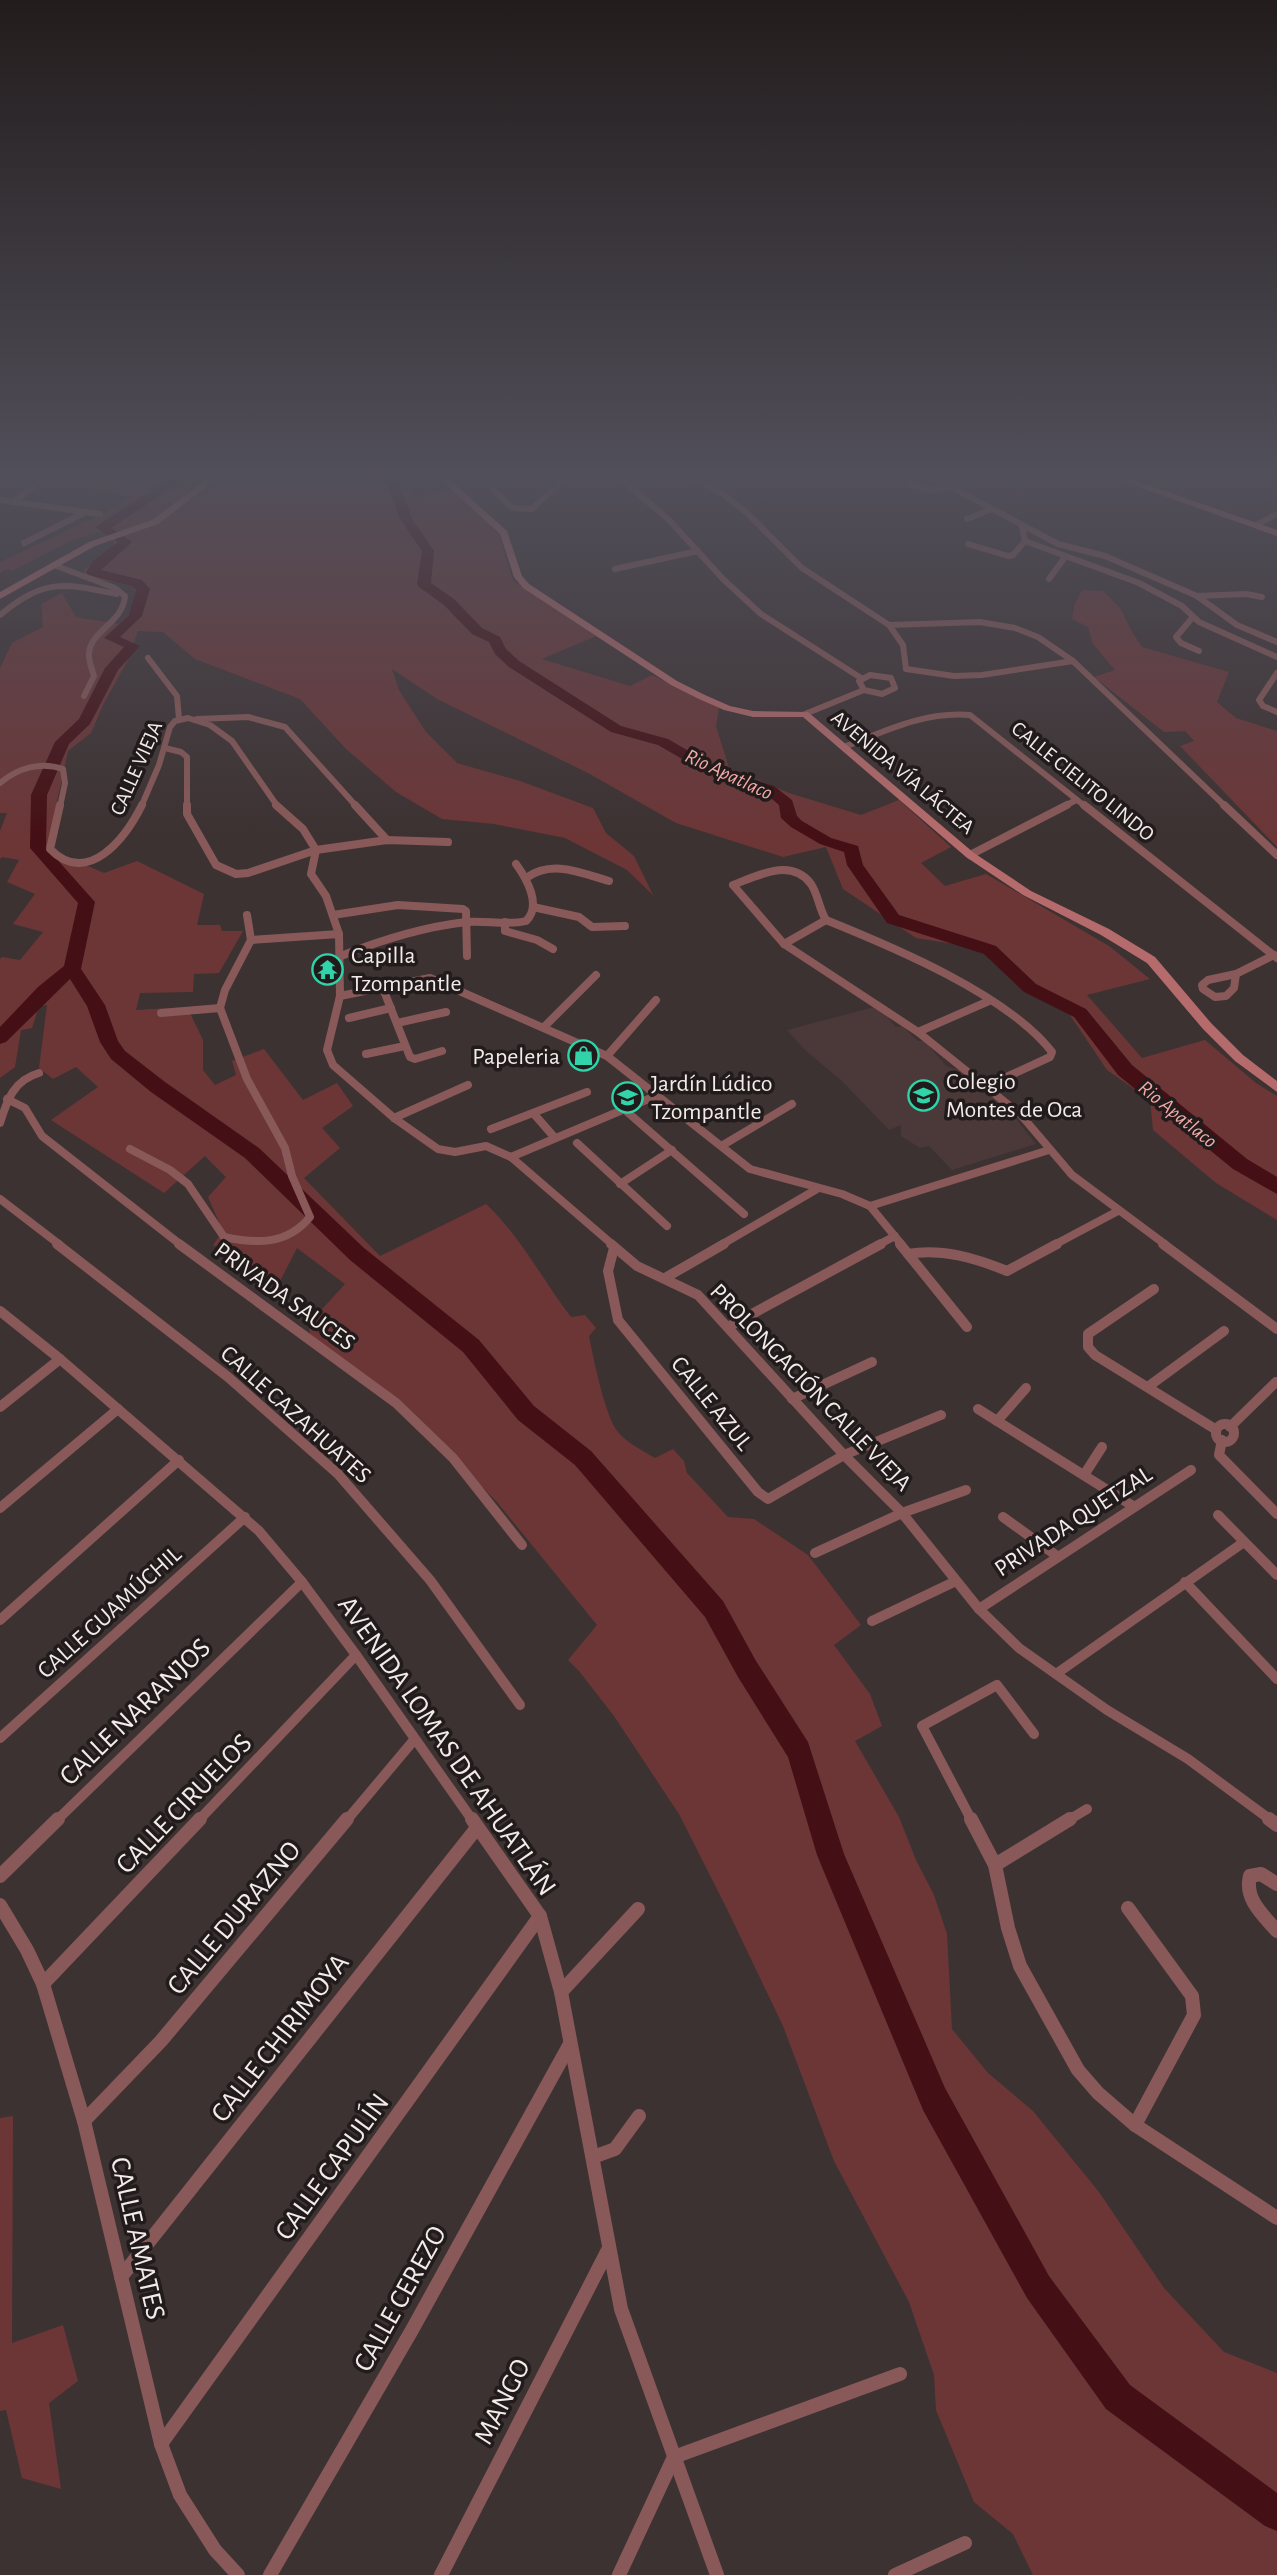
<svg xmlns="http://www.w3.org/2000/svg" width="1277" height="2575" viewBox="0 0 1277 2575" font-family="'Alegreya Sans',sans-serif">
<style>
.built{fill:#4b3838}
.green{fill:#6c3637}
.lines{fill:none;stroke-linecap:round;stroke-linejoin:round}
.river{fill:#451015;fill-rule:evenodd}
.street-far3{stroke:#885958;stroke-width:6}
.street-far2{stroke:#885958;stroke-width:8}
.street-far1{stroke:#885958;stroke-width:10}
.street{stroke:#885958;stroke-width:14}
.secondary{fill:#b56b6b;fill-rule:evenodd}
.labels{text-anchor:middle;stroke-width:7;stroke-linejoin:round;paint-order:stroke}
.far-street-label{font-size:21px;fill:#f2ebea;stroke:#211b1b}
.far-water-label{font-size:21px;font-style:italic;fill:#f4a9a8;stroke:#211b1b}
.poi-label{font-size:24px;fill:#f2ebea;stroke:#211b1b;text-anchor:start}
.street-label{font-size:24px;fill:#f2ebea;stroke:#211b1b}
.near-street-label{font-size:28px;fill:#f2ebea;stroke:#211b1b}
</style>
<rect width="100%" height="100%" fill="#3d3232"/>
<!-- built -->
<polygon class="built" points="878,1006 896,1027 902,1026 918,1041 925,1041 946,1066 964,1072 1008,1109 1036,1144 952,1170 929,1146 920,1148 901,1136 901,1125 889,1130 842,1081 805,1050 787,1030"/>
<!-- green -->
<g class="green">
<path d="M 54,471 L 395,471 L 407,482 L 413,500 L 451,488 L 499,534 L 513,581 L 596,636 L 542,659 L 630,686 L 652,675 L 719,708 L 716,726 L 729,768 L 789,793 L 861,815 L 899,800 L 951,847 L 921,863 L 945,886 L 986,874 L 1109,946 L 1150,979 L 1087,995 L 1142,1058 L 1205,1040 L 1256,1083 L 1277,1096 L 1277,1220 L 1216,1183 L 1153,1130 L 1150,1100 L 1107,1070 L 1068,1012 L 1016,983 L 979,948 L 916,938 L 843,889 L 826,847 L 783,857 L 676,823 L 588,773 L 437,699 L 392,669 L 399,690 L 426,732 L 457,763 L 520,781 L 593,808 L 606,833 L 634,856 L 653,895 L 627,870 L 565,838 L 494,824 L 442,819 L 396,792 L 346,749 L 300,699 L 195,659 L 163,632 L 138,631 L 127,662 L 104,703 L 91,733 L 68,751 L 47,848 L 104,873 L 137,861 L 204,894 L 197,925 L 220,925 L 222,931 L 243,931 L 219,973 L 194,974 L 193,992 L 140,993 L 136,1010 L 187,1007 L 203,1040 L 203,1070 L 215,1085 L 236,1075 L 232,1061 L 264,1049 L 303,1100 L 337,1083 L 353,1106 L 322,1128 L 340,1148 L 304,1178 L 380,1256 L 486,1204 C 521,1237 542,1279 571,1317 L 585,1315 L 596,1328 L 589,1336 C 594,1361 603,1406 615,1428 C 624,1442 642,1450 655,1458 L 673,1449 L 684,1461 L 687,1473 L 728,1517 L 754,1519 L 808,1555 L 861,1625 L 834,1645 L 870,1694 L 882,1726 L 855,1741 L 899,1817 L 916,1860 L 934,1895 L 947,1934 L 952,2029 L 988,2073 L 1033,2111 L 1099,2192 L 1164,2288 L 1224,2352 L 1277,2373 L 1277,2575 L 1033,2575 L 1013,2534 L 974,2502 L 936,2410 L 934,2375 L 909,2302 L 834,2161 L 783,2026 L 728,1911 L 679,1814 L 614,1716 L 579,1671 L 568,1660 L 597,1625 L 497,1502 L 432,1436 L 311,1338 L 309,1329 L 315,1317 L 345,1284 L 297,1248 L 278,1285 L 213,1245 L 223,1231 L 208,1197 L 226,1177 L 205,1156 L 164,1193 L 51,1120 L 98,1087 L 76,1067 L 53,1079 L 39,1068 L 47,1005 L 39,1006 L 32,1028 L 21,1030 L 15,1067 L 0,1078 L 0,959 L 2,957 L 20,960 L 43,932 L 13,924 L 35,894 L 7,882 L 19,860 L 2,857 L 0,859 L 0,831 L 7,813 L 0,813 L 0,668 L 12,643 L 43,627 L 41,604 L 62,593 L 76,617 L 118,624 L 141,605 L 131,584 L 85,578 L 84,569 L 117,550 L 107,529 L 70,541 L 12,571 L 6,569 L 0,573 L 0,562 L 103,514 L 131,497 L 40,478 Z"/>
<polygon points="1082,590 1103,591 1121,609 1132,632 1142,647 1229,672 1217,702 1236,718 1277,731 1277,847 1180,746 1194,741 1185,731 1164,732 1094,677 1115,670 1093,644 1088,627 1072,619 1074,606"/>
<polygon points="13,2116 12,2343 63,2325 78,2381 49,2403 61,2489 22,2478 6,2410 0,2411 0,2118"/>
</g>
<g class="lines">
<!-- river -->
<g class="river">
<polygon points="183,471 197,471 111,528 132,542 101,570 142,580 150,589 142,616 120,637 140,646 118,670 90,724 69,744 47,795 46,847 95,902 81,969 105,1005 118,1041 125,1051 165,1082 259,1148 364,1248 479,1340 534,1406 591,1451 723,1601 756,1661 808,1742 844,1854 945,2088 1049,2276 1130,2385 1277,2493 1277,2531 1265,2526 1106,2409 1027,2298 923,2110 817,1855 788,1757 738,1677 705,1617 575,1465 518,1420 463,1352 350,1260 245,1158 151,1092 111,1059 100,1042 87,1006 70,979 6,1042 0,1044 0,1027 38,987 64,966 78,903 30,848 31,795 55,742 79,719 105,668 124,647 104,638 129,615 136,590 132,586 88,575 86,572 94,560 118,542 95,527"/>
<polygon points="365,471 381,471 398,479 412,519 434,551 431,583 454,599 482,628 500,637 506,649 519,661 621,726 668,739 718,768 774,786 792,800 797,816 802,821 831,838 858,846 863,865 899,915 996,946 1036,984 1086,1009 1132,1065 1247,1159 1277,1177 1277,1194 1233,1169 1118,1075 1074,1017 1024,992 984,954 887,923 847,865 844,852 820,844 791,827 781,818 779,805 764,792 708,774 658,745 611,732 509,667 495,654 489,642 472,634 444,605 419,587 417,584 422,551 400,519 388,484"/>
</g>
<!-- street-far3 -->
<g class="street-far3">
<polyline points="551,471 565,481"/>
<polyline points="612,471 669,520 723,579 761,614 861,678"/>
<polyline points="680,471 720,492 746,512 802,568 889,625 903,645 906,669"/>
<polyline points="910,471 940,481 1058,544 1105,556 1197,596 1237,625 1277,642"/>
<polyline points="1263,471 1277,478"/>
<polyline points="908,484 933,490 951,487"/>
<polyline points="493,490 513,508 532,509 573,471"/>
<polyline points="0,500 100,514"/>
<polyline points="13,502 33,487"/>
<polyline points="967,519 992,509"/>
<polyline points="1256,525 1277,514"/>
<polyline points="1022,527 1025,541 1139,583 1182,606 1199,622 1277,657"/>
<polyline points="24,543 86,512"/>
<polyline points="968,544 1008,556 1013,555 1025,541"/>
<path d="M 54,565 L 115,588 L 125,596 C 123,623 91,630 89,653 C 88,660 92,669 94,676 L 84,696"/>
<polyline points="615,569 698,551"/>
<polyline points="1049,579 1065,557"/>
<polyline points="1197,596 1246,594 1262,597"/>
<path d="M 0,615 C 45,578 64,583 117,594"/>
<polyline points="1193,617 1176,637 1181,643 1199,651"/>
<polyline points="889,625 980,622 1015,628 1038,637 1073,661 1226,807"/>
<polyline points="148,658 177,696 179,719"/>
<polyline points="906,669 954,676 982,675 1073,661"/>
<polyline points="1277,673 1259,700 1263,706 1277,712"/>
<polygon points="870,675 891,678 895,688 882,694 864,690 859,681"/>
<polyline points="805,714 864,690"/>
<polyline points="197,719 248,717 285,727 357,807"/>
<path d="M 844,747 C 885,731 925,711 970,715 L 1086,807"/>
<polyline points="165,748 181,752 187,757 187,807"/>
<path d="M 0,783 C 18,768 41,761 63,769 L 65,783 L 60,807"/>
<polyline points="141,807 159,765 170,727 175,721 188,718 210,725 232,741 278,807"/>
<polyline points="1063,807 1076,800"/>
</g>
<!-- street-far2 -->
<g class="street-far2">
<path d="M 60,805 L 50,849 C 88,888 126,837 142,805"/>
<polyline points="187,805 187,814 216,865 236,874 248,873 316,850 387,840 448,842"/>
<polyline points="276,805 303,829 316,850"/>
<polyline points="355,805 387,840"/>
<polyline points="1084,805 1277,958"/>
<polyline points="1224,805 1277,855"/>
<polyline points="316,850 311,874 326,896 339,934 340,996 327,1050 333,1065 394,1118 438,1149 455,1152 486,1146 511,1157 613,1245"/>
<polyline points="970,855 1067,805"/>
<path d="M 526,878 C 552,859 581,873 609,881"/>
<polyline points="533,907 579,917 592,927 625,926"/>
<polyline points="247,915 251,940"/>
<polyline points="333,915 398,905 463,909 466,911 467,956"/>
<polyline points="505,922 505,931 537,940 553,949"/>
<polyline points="251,940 339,934"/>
<polyline points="784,944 826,920"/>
<path d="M 341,956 C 381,940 423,927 466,922 C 486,920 507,926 526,921 C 542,906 527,879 516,864"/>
<polygon points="1236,974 1234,988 1226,996 1215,997 1203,989 1202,985 1208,980"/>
<polyline points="1236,974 1274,955"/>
<polyline points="382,986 410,1057 415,1059 442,1051"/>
<polyline points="340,996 430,978 607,1056 750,1169 842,1194 870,1206"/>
<polyline points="161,1013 220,1008"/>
<polyline points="349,1018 391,1008"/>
<polyline points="397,1023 446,1012"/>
<polyline points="544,1027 596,975"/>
<polyline points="918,1032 989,1001"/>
<polyline points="366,1054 405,1046"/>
<polyline points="607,1056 656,1000"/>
<path d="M 987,1086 L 1050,1057 L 1052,1052 C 1008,995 893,947 826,920 C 819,909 818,894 811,884 C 791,857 757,876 733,885 L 784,944 L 918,1032 L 1021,1115 L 1072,1175 L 1166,1245"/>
<polyline points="7,1099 25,1108 42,1136 181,1245"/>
<polyline points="625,1110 744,1214"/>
<polyline points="534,1114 555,1138"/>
<polyline points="394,1118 468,1085"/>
<path d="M 0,1123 C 7,1100 14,1080 39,1073"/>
<polyline points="491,1129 587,1092"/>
<polyline points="577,1143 667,1226"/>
<polyline points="723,1145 792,1104"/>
<path d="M 130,1149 L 170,1170 L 188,1184 L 224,1237 C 257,1244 287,1245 310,1217 L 292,1176 L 285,1148 L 247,1079 L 220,1008 L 225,990 L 251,940"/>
<polyline points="511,1157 658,1095"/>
<polyline points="620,1184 672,1150"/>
<polyline points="0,1199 60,1245"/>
<polyline points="870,1206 1049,1150"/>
<polyline points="870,1206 902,1245"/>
<polyline points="721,1245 817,1189"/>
<polyline points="878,1245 895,1236"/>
<polyline points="1054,1245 1118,1211"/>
</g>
<!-- street-far1 -->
<g class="street-far1">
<polyline points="57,1244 228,1377 338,1474 430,1580 520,1705"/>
<polyline points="179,1244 396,1403 453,1458 522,1545"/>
<polyline points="611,1244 637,1266 698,1295 844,1455 902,1513 979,1609 1019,1648 1107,1710 1188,1759 1272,1821"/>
<polyline points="900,1244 967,1327"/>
<polyline points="1163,1244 1277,1329"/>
<polyline points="614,1248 608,1271 618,1320 758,1492 768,1499 844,1455 941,1415"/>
<path d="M 908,1254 C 942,1248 975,1258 1007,1271 L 1057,1244"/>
<polyline points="665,1278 724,1244"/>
<polyline points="1154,1289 1088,1334 1088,1347 1095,1355 1215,1429"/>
<polyline points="0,1311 60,1359 259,1531 302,1582 356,1655 473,1821"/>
<polyline points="728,1327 881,1244"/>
<polyline points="1149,1386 1224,1331"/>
<polyline points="792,1399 872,1362"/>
<polyline points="0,1407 60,1359"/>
<polyline points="978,1409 1133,1506"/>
<polyline points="997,1421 1026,1388"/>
<circle cx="1225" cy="1433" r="9"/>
<polyline points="1230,1427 1276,1382"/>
<polyline points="1222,1440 1219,1455 1277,1514"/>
<polyline points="1084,1475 1102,1447"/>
<polyline points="0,1508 118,1409"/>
<polyline points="1218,1515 1277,1575"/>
<polyline points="1003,1517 1057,1556"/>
<polyline points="815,1553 902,1513 966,1490"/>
<polyline points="1185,1582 1277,1679"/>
<polyline points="979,1609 1191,1470"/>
<polyline points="0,1620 179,1460"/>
<polyline points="872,1621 956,1581"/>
<polyline points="1056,1674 1244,1542"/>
<polyline points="0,1738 245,1517"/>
<polyline points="56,1821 302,1582"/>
<polyline points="198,1821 356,1655"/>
<polyline points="346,1821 414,1740"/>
<polyline points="972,1821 922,1726 997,1685 1034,1734"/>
<polyline points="1067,1821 1087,1809"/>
</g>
<!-- street -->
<g class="street">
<polyline points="472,1819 540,1916 561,1992 621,2309 717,2575"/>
<polyline points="971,1819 995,1865 1008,1928 1020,1966 1078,2070 1098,2093 1135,2125 1277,2218"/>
<polyline points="1269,1819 1277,1825"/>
<polyline points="995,1865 1070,1819"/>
<polyline points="0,1876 58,1819"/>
<path d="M 1277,1884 L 1261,1874 L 1250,1876 C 1244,1899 1263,1915 1277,1931"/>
<polyline points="0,1905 27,1950 43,1984 84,2121 161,2444 180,2495 215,2550 238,2575"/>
<polyline points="1128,1908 1192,1996 1194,2015 1135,2125"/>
<polyline points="43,1984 200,1819"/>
<polyline points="561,1992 638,1909"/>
<polyline points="84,2121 161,2041 347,1819"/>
<polyline points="593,2157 615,2149 639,2116"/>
<polyline points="121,2277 476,1829"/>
<polyline points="161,2444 540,1916"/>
<polyline points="270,2575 412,2330 570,2044"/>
<polyline points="441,2575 608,2250"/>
<polyline points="619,2575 674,2457 900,2374"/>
<polyline points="895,2575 965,2543"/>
</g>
<!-- secondary -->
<g class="secondary">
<polygon points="218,471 227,471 158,524 95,546 0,599 0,592 89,542 152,520"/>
<polygon points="431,471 440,471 507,531 522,576 529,584 677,681 705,695 730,706 753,711 808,712 974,853 1031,891 1109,929 1155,957 1211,1023 1243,1055 1277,1081 1277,1092 1235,1061 1203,1029 1147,963 1101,935 1023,895 966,857 803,717 753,717 724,710 699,699 671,685 523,588 514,577 500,534"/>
<polygon points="1076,471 1108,471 1277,530 1277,536 1099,473 1088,475"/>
</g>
</g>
<!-- sky -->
<linearGradient id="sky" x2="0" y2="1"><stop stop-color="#221c1c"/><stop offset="0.57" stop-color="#514f5a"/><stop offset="1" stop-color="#514f5a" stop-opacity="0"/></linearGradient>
<rect width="1277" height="832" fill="url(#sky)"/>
<!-- icons -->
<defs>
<symbol id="temple-ring" viewBox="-11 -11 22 22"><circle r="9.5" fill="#211b1b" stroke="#31d4a9" stroke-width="1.5"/><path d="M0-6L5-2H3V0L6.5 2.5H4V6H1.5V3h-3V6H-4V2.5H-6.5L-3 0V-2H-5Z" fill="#31d4a9"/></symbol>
<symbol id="shop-ring" viewBox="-11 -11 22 22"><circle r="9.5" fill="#211b1b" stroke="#31d4a9" stroke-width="1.5"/><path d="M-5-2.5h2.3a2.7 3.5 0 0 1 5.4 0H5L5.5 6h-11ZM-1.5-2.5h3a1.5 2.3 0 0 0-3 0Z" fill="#31d4a9"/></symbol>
<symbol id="school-ring" viewBox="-11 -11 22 22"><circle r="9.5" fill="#211b1b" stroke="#31d4a9" stroke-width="1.5"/><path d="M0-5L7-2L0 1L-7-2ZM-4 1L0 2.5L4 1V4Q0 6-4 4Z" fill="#31d4a9"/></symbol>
</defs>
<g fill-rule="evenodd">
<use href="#temple-ring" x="310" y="952" width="35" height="35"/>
<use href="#shop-ring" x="566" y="1038" width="35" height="35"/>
<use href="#school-ring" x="906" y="1078" width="35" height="35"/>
<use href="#school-ring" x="610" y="1080" width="35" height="35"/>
</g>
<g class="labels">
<!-- far-street labels -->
<g class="far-street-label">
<text transform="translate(136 768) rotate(-66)" y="7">CALLE VIEJA</text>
<text transform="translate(903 772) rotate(40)" y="7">AVENIDA VÍA LÁCTEA</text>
<text transform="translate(1083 781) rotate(39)" y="7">CALLE CIELITO LINDO</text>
</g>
<!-- far-water labels -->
<g class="far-water-label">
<text transform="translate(729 774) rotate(25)" y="7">Rio Apatlaco</text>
<text transform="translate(1178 1114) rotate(39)" y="7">Rio Apatlaco</text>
</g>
<!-- poi labels -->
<g class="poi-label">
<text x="351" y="963">Capilla<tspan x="351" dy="28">Tzompantle</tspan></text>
<text x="560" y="1064" text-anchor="end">Papeleria</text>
<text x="946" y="1089">Colegio<tspan x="946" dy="28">Montes de Oca</tspan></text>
<text x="651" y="1091">Jardín Lúdico<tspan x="651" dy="28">Tzompantle</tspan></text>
</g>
<!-- street labels -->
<g class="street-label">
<text transform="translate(285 1296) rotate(36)" y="8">PRIVADA SAUCES</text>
<text transform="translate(811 1387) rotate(46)" y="8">PROLONGACIÓN CALLE VIEJA</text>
<text transform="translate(712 1403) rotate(51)" y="8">CALLE AZUL</text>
<text transform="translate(296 1414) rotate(42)" y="8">CALLE CAZAHUATES</text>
<text transform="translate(1073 1521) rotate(-33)" y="8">PRIVADA QUETZAL</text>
<text transform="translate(109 1612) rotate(-42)" y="8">CALLE GUAMÚCHIL</text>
</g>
<!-- near-street labels -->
<g class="near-street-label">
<text transform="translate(134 1711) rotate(-44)" y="10">CALLE NARANJOS</text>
<text transform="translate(448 1745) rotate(55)" y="10">AVENIDA LOMAS DE AHUATLÁN</text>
<text transform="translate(183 1803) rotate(-46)" y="10">CALLE CIRUELOS</text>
<text transform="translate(233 1917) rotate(-50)" y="10">CALLE DURAZNO</text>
<text transform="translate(279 2037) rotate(-52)" y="10">CALLE CHIRIMOYA</text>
<text transform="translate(331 2166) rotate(-54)" y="10">CALLE CAPULÍN</text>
<text transform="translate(139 2238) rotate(77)" y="10">CALLE AMATES</text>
<text transform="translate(399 2298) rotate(-61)" y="10">CALLE CEREZO</text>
<text transform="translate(501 2401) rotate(-63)" y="10">MANGO</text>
</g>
</g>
</svg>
